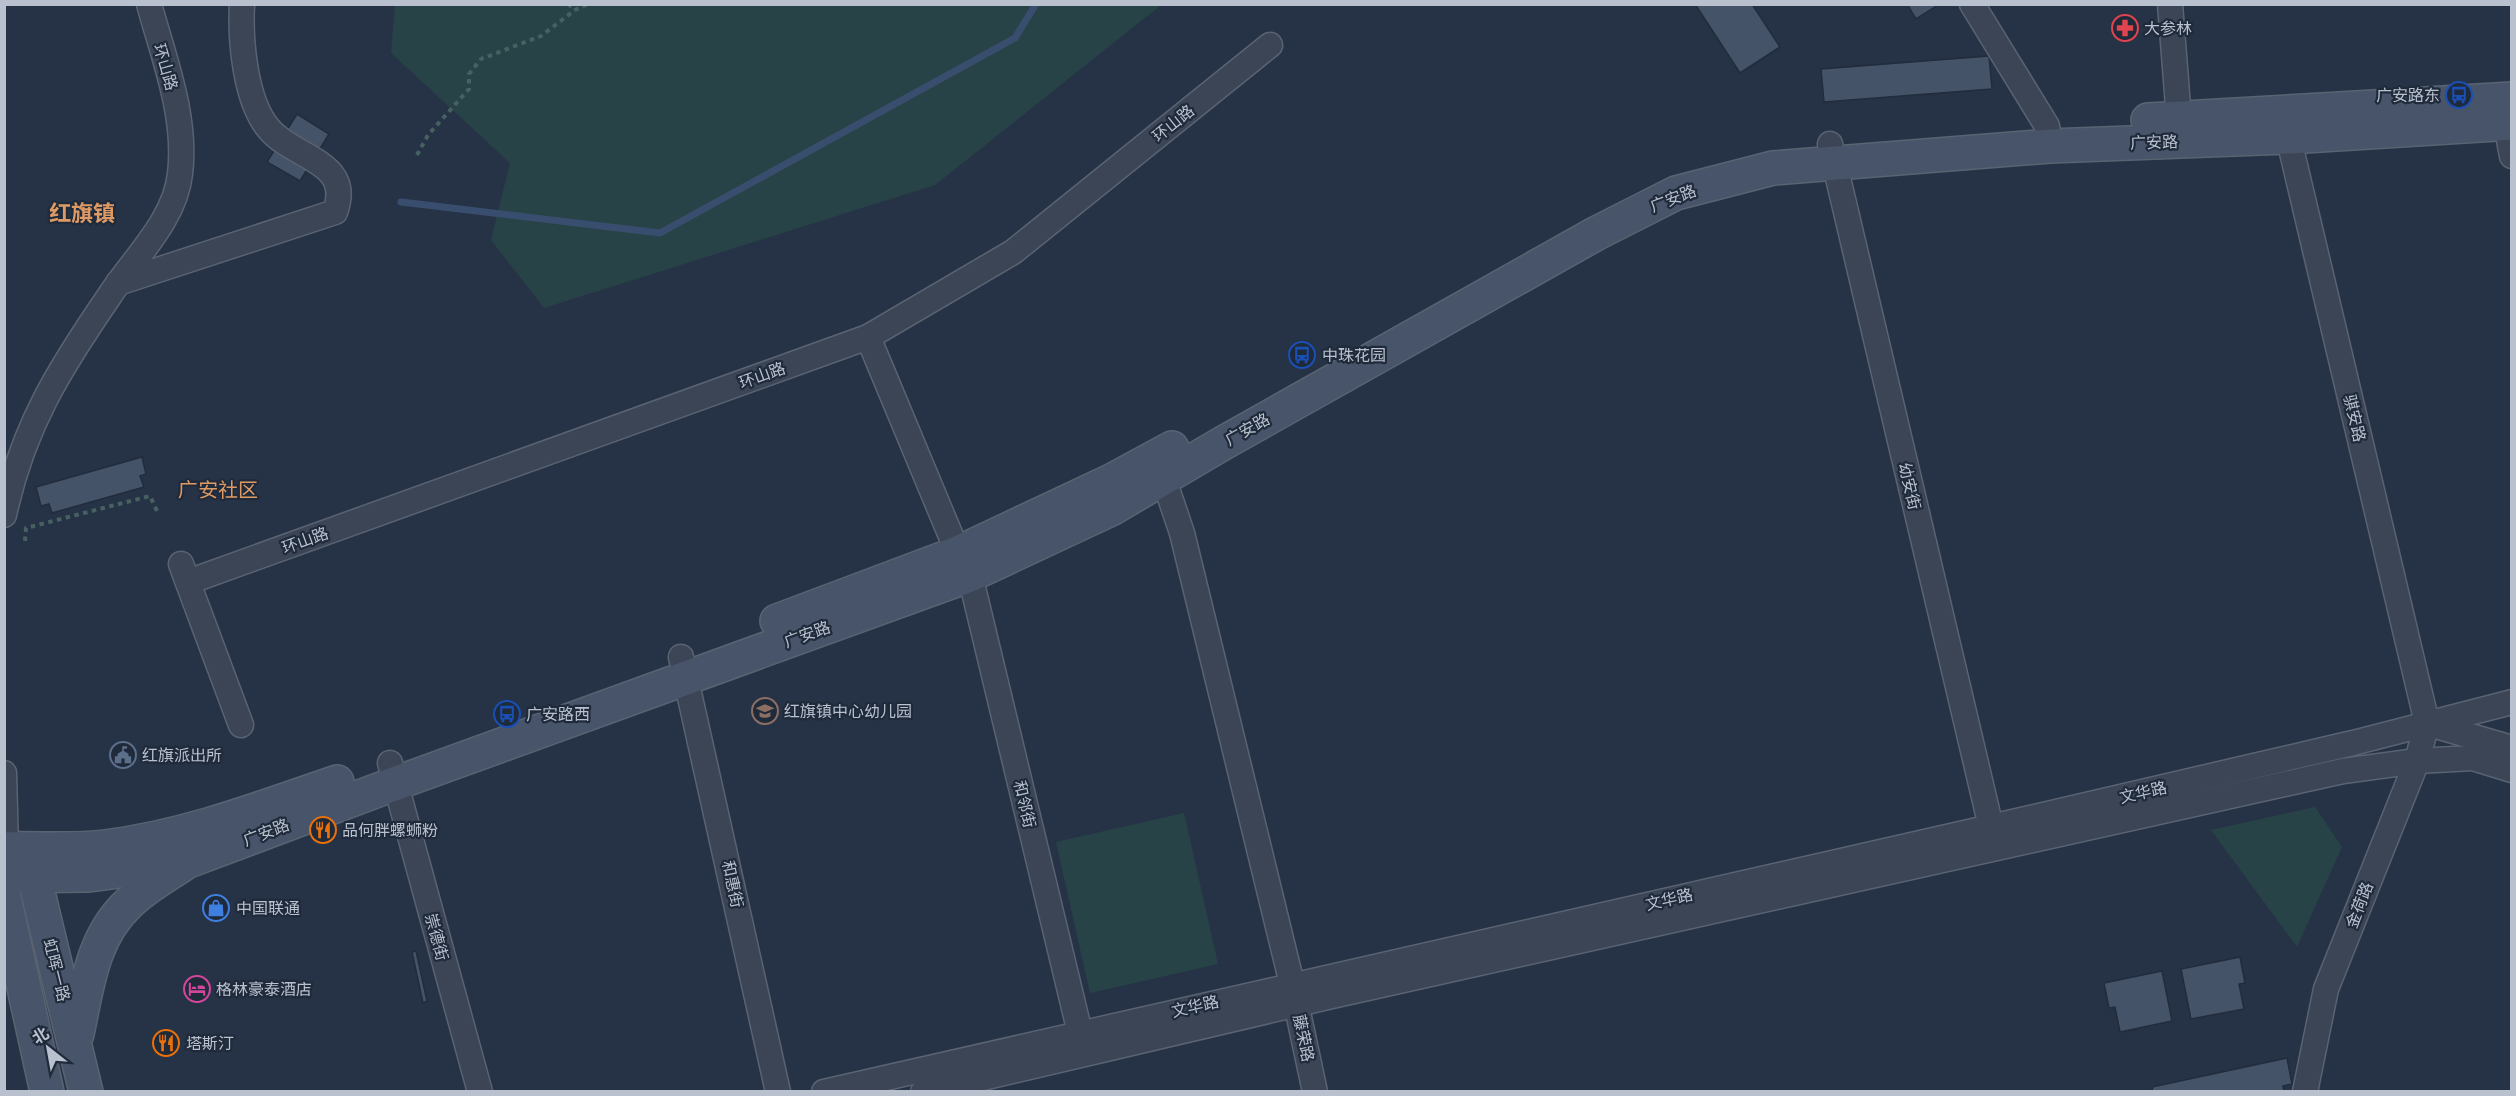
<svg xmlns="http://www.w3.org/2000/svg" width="2516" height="1096" viewBox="0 0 2516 1096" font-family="'Source Sans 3','Noto Sans SC',sans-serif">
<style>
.green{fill:#284347}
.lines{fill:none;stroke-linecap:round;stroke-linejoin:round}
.stream{stroke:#394e6e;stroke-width:7}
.building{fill:#455368;stroke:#212c3d;stroke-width:1.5}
.street-casing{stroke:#596372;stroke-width:27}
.secondary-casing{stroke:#596372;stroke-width:36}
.path{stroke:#476062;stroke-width:4;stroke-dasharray:4.5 4.5;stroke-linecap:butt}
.street{stroke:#3b4555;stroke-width:24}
.secondary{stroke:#485469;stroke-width:33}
.labels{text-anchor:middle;stroke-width:4.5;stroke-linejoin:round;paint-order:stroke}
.poi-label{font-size:16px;fill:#b9c1ce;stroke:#1f2a3b;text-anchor:start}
.street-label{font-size:16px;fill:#b9c1ce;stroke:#1f2a3b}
.quarter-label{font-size:20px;fill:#de9a64;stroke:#1f2a3b}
.district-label{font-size:22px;font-weight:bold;fill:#de9a64;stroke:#1f2a3b}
</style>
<rect width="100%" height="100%" fill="#263346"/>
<!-- green -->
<g class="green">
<polygon points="395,5 395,4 1161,5 935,185 544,308 491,240 510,163 391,53"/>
<polygon points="2315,807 2342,847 2297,947 2211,830"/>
<polygon points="1184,813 1218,964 1090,993 1056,842"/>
</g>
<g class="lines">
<!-- stream -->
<polyline class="stream" points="401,202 660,233 1015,38 1036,4"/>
</g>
<!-- building -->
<g class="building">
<polygon points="1695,4 1752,4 1780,47 1740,73"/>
<polygon points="1907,4 1940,4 1916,19"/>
<polygon points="1989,56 1992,89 1824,102 1821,69"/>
<polygon points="297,114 329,134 300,181 267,162"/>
<polygon points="142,457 146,474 140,476 144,487 52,513 49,504 41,506 36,487"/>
<polygon points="416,951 427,1001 423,1003 412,952"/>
<polygon points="2240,957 2245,983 2239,984 2244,1009 2191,1019 2181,969"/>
<polygon points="2162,971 2172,1021 2120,1032 2115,1007 2109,1008 2104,983"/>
<polygon points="2287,1058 2292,1084 2283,1086 2284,1092 2153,1092 2152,1087"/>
</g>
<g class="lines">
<defs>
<g id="street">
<polyline points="1972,4 2047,126 2050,146"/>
<polyline points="2170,4 2179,119"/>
<polyline points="2503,108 2512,156"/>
<polyline points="2285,123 2427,723 2417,761 2326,989 2305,1092"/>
<polyline points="1830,144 1991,827 1982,840"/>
<path d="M 118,283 L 335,212 C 354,161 294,159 269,129 C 245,101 240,40 242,4"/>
<polyline points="868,337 958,553 970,575 1080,1033"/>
<polyline points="1159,465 1182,533 1292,984 1315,1092"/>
<path d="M 4,515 C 23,426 60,368 110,295 C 135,257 175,220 180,174 C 187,116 164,59 149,4"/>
<polyline points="181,564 241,725"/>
<polyline points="188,582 868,337 1013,252 1270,45"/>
<polyline points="681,657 778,1092"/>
<polyline points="2429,724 2512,748"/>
<polyline points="390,763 480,1092"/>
<polyline points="4,773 6,849"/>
<polyline points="824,1092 1991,827 2353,743 2512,702"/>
<polyline points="923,1092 1336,995 2343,771 2417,761 2473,758 2512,770"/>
</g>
<g id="secondary">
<polyline points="2148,120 2512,99"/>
<polyline points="777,621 958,553 1111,481 1172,448"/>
<path d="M 4,849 C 38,848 72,851 105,847 C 186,837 261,808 337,782"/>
<polyline points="32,856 34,876 86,1092"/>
<polyline points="4,876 89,875 186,862 394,784 970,575 1111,509 1225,442 1597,233 1676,193 1773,168 2050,146 2289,137 2512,123"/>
<polyline points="4,897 47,1092"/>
<path d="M 77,1034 C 87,987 92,937 129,903 C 144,888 164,877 182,865"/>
</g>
</defs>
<!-- street casing -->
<use href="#street" class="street-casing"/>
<!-- secondary casing -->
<use href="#secondary" class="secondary-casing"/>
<!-- path -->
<g class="path">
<polyline points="568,4 575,10"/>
<polyline points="417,155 428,135 469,89 469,74 481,59 541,36 575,10 588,4"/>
<polyline points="25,541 26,528 150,496 159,515"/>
</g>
<!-- street -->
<use href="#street" class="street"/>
<!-- secondary -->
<use href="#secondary" class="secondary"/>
</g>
<!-- icons -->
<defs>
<symbol id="pharmacy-ring" viewBox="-11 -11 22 22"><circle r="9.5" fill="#1f2a3b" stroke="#e0444e" stroke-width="1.5"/><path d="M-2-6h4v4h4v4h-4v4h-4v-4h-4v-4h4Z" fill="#e0444e"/></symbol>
<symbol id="bus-ring" viewBox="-11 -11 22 22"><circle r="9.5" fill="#1f2a3b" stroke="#1a4fb4" stroke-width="1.5"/><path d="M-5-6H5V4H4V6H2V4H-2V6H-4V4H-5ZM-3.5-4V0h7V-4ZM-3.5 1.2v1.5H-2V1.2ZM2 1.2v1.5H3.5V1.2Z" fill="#1a4fb4"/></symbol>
<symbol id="school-ring" viewBox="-11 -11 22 22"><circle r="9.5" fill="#1f2a3b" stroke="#8d6e63" stroke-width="1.5"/><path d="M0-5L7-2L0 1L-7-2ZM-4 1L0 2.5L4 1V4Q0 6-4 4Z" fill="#8d6e63"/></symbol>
<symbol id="civic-ring" viewBox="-11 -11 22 22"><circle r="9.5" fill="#1f2a3b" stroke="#5c6f8a" stroke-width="1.5"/><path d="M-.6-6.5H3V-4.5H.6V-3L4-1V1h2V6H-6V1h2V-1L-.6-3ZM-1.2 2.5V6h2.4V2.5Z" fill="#5c6f8a"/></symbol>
<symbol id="restaurant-ring" viewBox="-11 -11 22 22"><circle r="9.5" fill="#1f2a3b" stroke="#e8710a" stroke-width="1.5"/><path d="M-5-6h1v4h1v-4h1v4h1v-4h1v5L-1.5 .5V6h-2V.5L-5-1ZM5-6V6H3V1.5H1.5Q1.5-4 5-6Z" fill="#e8710a"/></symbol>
<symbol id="shop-ring" viewBox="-11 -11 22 22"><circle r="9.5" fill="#1f2a3b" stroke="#3f7fe0" stroke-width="1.5"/><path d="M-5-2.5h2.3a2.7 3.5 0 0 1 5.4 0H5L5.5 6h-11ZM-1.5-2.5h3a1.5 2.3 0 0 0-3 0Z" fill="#3f7fe0"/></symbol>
<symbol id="hotel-ring" viewBox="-11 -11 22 22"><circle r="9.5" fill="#1f2a3b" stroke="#d1479c" stroke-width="1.5"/><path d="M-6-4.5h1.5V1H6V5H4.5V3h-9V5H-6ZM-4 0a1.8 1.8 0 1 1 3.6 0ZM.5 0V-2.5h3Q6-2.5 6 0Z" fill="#d1479c"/></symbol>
</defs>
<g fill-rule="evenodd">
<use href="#pharmacy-ring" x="2110" y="13" width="30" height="30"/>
<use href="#bus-ring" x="2444" y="80" width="30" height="30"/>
<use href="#bus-ring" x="1287" y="340" width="30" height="30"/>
<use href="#school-ring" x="750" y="696" width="30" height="30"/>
<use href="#bus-ring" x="492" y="699" width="30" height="30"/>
<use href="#civic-ring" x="108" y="740" width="30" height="30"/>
<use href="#restaurant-ring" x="308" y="815" width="30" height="30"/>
<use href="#shop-ring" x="201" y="893" width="30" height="30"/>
<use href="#hotel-ring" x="182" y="974" width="30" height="30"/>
<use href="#restaurant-ring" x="151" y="1028" width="30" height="30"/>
</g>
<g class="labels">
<!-- poi labels -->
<g class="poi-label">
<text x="2144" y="34">大参林</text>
<text x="2440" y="101" text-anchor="end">广安路东</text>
<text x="1322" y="361">中珠花园</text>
<text x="784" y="717">红旗镇中心幼儿园</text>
<text x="526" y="720">广安路西</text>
<text x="142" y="761">红旗派出所</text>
<text x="342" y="836">品何胖螺蛳粉</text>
<text x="236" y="914">中国联通</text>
<text x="216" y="995">格林豪泰酒店</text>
<text x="186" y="1049">塔斯汀</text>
</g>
<!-- street labels -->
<g class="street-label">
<text transform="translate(166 67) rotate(74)" y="6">环山路</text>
<text transform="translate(1173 123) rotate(-39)" y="6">环山路</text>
<text transform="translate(2154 142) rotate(-2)" y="6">广安路</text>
<text transform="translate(1673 198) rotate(-21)" y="6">广安路</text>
<text transform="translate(762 375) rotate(-20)" y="6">环山路</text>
<text transform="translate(2355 418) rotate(77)" y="6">骐安路</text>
<text transform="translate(1247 429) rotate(-29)" y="6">广安路</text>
<text transform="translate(1910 486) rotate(77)" y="6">幼安街</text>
<text transform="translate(305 540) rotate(-20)" y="6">环山路</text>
<text transform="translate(807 634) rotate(-20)" y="6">广安路</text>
<text transform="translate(2143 792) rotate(-13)" y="6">文华路</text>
<text transform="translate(1025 804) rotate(77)" y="6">和邻街</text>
<text transform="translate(266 832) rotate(-21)" y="6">广安路</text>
<text transform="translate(733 884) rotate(78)" y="6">和惠街</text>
<text transform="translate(1669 899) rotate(-13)" y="6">文华路</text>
<text transform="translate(2359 905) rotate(-69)" y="6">金荷路</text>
<text transform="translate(437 937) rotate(75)" y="6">崇德街</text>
<text transform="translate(57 970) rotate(76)" y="6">虹晖一路</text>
<text transform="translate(1195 1006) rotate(-13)" y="6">文华路</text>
<text transform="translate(1304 1038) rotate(78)" y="6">藤荣路</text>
</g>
<!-- quarter labels -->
<g class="quarter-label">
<text x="218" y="497">广安社区</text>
</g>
<!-- district labels -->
<g class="district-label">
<text x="82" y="221">红旗镇</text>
</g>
</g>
<!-- border -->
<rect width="2516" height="1096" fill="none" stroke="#b9c1ce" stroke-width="12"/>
<!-- north arrow -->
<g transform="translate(48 1048) rotate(329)" stroke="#1f2a3b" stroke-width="4.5" paint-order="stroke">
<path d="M0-4.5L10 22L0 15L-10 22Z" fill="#b9c1ce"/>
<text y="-9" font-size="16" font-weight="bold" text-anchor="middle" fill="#b9c1ce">北</text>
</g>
</svg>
